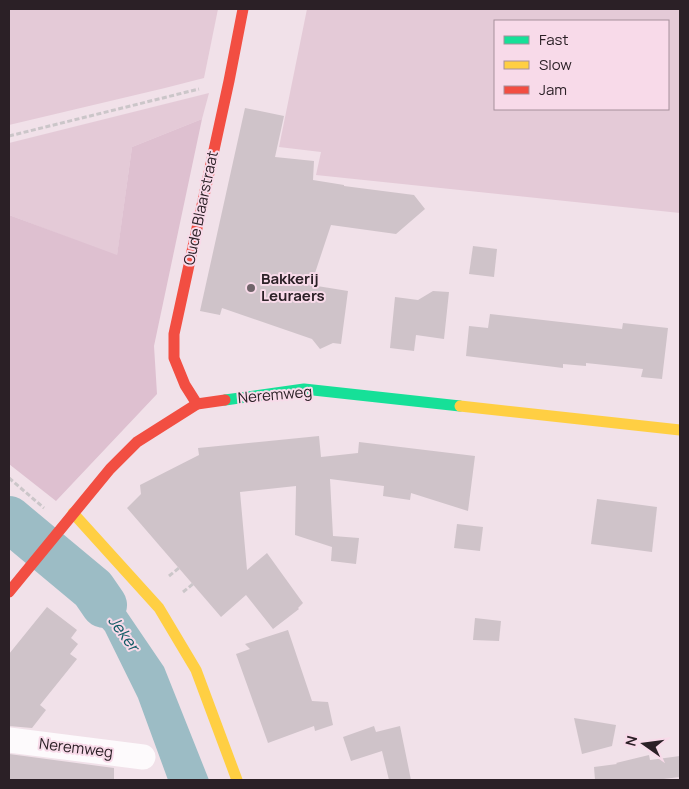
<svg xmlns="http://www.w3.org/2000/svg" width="689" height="789" viewBox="0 0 689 789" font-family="Manrope,sans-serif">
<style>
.green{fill:#e4cad7;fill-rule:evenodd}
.forest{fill:#dec0d0}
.water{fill:#9cbcc5}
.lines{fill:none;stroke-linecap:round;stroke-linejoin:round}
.river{stroke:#9cbcc5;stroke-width:46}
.building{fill:#cfc3c9}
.path{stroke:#cbc6c9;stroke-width:3;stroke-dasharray:5 2.5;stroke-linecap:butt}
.street{stroke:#fdfafc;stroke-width:25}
.fast{stroke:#16e098;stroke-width:11}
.slow{stroke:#ffcf43;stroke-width:11}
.jam{stroke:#f24e42;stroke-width:11}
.poi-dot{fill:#70646a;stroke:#f8dae9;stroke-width:2}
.labels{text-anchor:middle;stroke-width:4;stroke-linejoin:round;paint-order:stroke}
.street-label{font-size:15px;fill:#2b2026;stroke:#f8dae9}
.poi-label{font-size:15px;font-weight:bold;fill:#2b2026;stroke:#f8dae9;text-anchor:start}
.water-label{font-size:16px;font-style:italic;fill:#0f5b65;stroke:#f8dae9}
</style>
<rect width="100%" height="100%" fill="#f1e1e9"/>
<!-- green -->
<g class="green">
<polygon points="9,9 218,9 204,78 165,88 9,125"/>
<path d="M 307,9 L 680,9 L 680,213 L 316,175 L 321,152 L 279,147 ZM 495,21 L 668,21 L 668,109 L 495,109 Z"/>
<polygon points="209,93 202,119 132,147 117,256 9,215 9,143"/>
</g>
<!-- forest -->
<polygon class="forest" points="202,119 154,346 157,394 56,501 9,464 9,215 117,255 132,147"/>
<!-- water -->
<g class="water">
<polygon points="9,500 36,522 14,552 9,548"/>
<polygon points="73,544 111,589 164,667 209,780 168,780 138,698 105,631 52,570"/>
</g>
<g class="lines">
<!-- river -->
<polyline class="river" points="9,519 93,589 104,605"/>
</g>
<!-- building -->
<g class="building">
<polygon points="245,108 284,116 275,157 314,161 313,180 344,185 344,186 414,195 425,209 396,234 331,225 311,285 348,291 341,344 333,343 320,349 312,339 222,308 220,315 200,311"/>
<polygon points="473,246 497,249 494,277 469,274"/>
<polygon points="433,291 449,292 444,339 416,335 414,351 390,348 395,297 418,300"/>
<polygon points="490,314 622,329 623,323 668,328 662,379 641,377 643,369 586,363 586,366 563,364 563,368 466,356 469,326 488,328"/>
<polygon points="319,436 321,457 358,453 359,442 475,456 468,511 411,493 410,500 383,496 384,486 330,479 333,536 359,538 356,564 331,561 332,547 295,535 296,486 240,492 247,570 267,553 303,603 298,608 299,609 273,629 246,595 221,617 127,508 141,494 140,485 199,455 198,448"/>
<polygon points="597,499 657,507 652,552 591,544"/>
<polygon points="457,524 483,527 480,551 454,548"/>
<polygon points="47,607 77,630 71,638 78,644 70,654 77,659 40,705 46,710 32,728 9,726 9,654"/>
<polygon points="475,618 501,621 499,641 473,640"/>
<polygon points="288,630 312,701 328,702 333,725 315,731 314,726 268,743 236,654 250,649 245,644"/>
<polygon points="574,718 616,725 612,746 582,754"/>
<polygon points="374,726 376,732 400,726 411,780 389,780 382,751 351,761 343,737"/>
<polygon points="9,754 114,768 114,780 9,780"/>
<polygon points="649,755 650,760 680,756 680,777 655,780 595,780 594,767 617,764 616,763"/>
</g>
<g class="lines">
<!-- path -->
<g class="path">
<polyline points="9,136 199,89"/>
<polyline points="9,478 44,508"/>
<polyline points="169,576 179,568"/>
<polyline points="183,592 193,584"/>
</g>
<!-- street -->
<polyline class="street" points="9,740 143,757"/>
<!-- fast -->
<polyline class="fast" points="225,400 304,389 460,406"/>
<!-- slow -->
<g class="slow">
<polyline points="460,406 680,430"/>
<polyline points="73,513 159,608 196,670 237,780"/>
</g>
<!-- jam -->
<g class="jam">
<polyline points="197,404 185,385 174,358 174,334 229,81 243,9"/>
<polyline points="9,592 110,469 137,442 197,404 225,400"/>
</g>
</g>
<!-- markers -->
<circle class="poi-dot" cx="251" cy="288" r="5"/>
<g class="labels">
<!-- street labels -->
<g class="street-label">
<text transform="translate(201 208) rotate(-78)" y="5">Oude Blaarstraat</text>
<text transform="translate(275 395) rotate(-5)" y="5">Neremweg</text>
<text transform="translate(76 748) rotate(7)" y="5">Neremweg</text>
</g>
<!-- poi labels -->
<g class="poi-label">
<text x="261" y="284">Bakkerij<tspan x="261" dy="17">Leuraers</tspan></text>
</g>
<!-- water labels -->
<g class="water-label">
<text transform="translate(124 633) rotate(54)" y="6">Jeker</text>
</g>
</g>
<!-- border -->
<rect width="689" height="789" fill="none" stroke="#2b2026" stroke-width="20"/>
<!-- legend -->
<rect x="494" y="20" width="175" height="90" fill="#f8dae9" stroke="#a6909b"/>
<rect x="504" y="36" width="25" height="8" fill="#16e098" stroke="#a6909b"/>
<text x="539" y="45" font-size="15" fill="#2b2026">Fast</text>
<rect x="504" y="61" width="25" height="8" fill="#ffcf43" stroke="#a6909b"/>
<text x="539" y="70" font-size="15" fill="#2b2026">Slow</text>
<rect x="504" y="86" width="25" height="8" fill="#f24e42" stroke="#a6909b"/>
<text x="539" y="95" font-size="15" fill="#2b2026">Jam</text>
<!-- north arrow -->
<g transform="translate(644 744) rotate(284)" stroke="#f8dae9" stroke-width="4" paint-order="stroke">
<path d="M0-4L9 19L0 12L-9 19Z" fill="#2b2026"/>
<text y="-8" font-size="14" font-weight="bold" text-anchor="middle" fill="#2b2026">N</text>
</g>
</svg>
